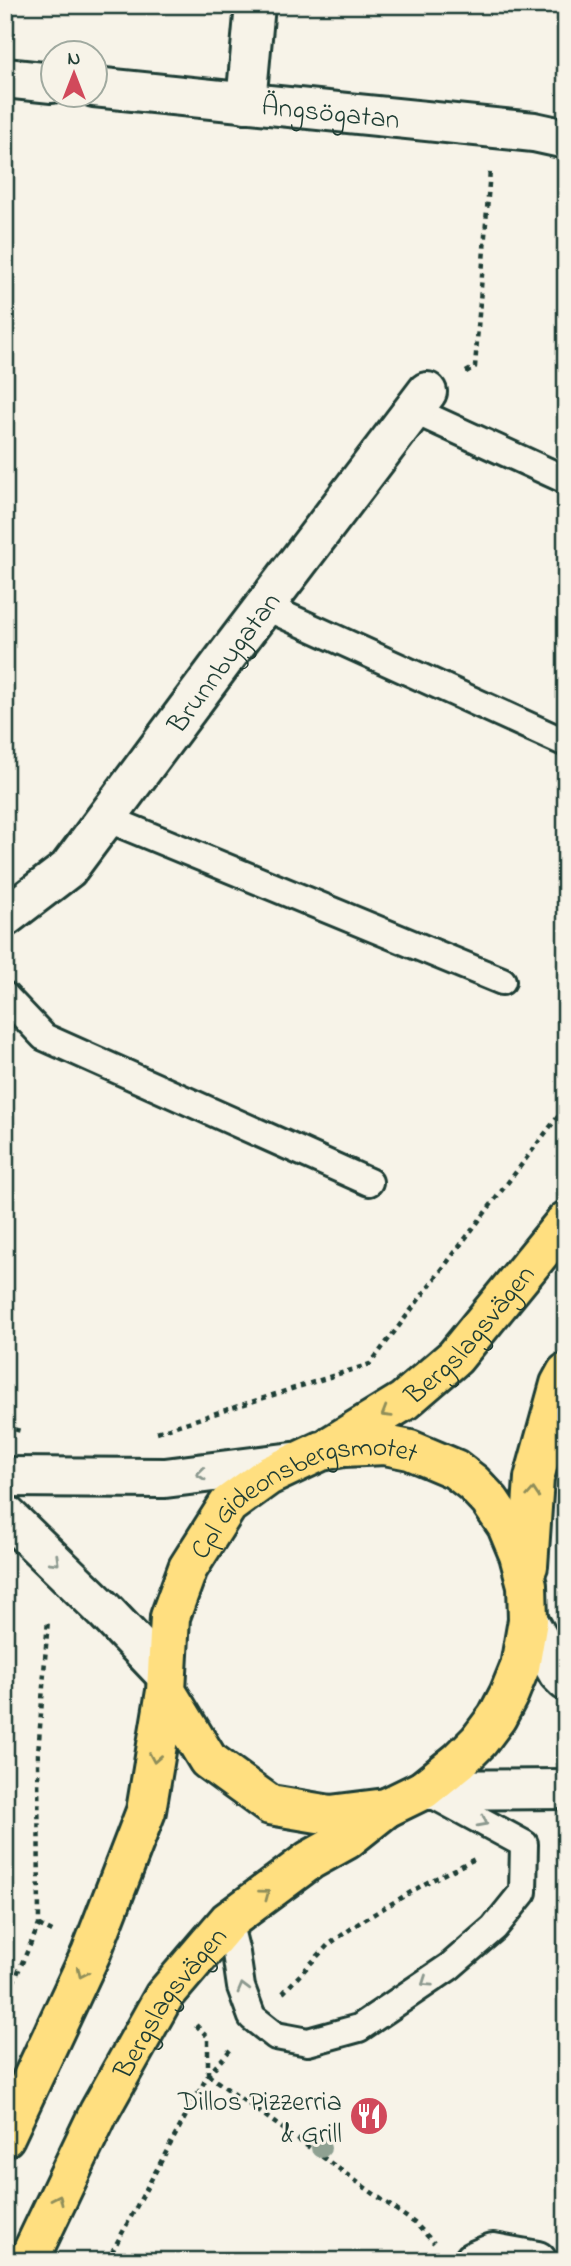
<svg xmlns="http://www.w3.org/2000/svg" width="571" height="2266" viewBox="0 0 571 2266" font-family="'Indie Flower',sans-serif">
<style>
.lines{fill:none;stroke-linecap:round;stroke-linejoin:round}
.service-casing{stroke:#1f3d34;stroke-width:32}
.minor-casing{stroke:#1f3d34;stroke-width:44}
.trunk-casing{stroke:#1f3d34;stroke-width:44}
.path{stroke:#1f3d34;stroke-width:4.5;stroke-dasharray:5 5;stroke-linecap:butt}
.service{stroke:#f7f3e8;stroke-width:26}
.minor{stroke:#f7f3e8;stroke-width:38}
.trunk{stroke:#ffdf80;stroke-width:38}
.tree{fill:#8fa192}
.oneway{stroke:#8f8e5a}
.oneway2{stroke:#8b988e}
.labels{text-anchor:middle;stroke-width:6;stroke-linejoin:round;paint-order:stroke}
.street-label{font-size:28px;fill:#1f3d34;stroke:#f7f3e8}
.poi-label{font-size:28px;fill:#1f3d34;stroke:#f7f3e8;text-anchor:end}
</style>
<rect width="100%" height="100%" fill="#f7f3e8"/>
<filter id="ink" filterUnits="userSpaceOnUse"><feTurbulence type="fractalNoise" baseFrequency=".0143" numOctaves="2"/><feDisplacementMap in="SourceGraphic" scale="14" xChannelSelector="R" yChannelSelector="G"/><feConvolveMatrix kernelMatrix="1 2 1 2 8 2 1 2 1" color-interpolation-filters="sRGB"/></filter>
<g filter="url(#ink)">
<g class="lines">
<defs>
<g id="service">
<polyline points="413,410 566,480"/>
<polyline points="264,606 566,743"/>
<polyline points="106,818 502,981"/>
<polyline points="5,996 44,1037 369,1182"/>
<polyline points="228,1921 236,1953 241,1987 252,2017 276,2036 308,2042 359,2028 449,1967 494,1928 523,1892 524,1844 428,1792"/>
</g>
<g id="minor">
<polyline points="5,78 52,83"/>
<path id="s1" d="M 94,87 L 534,132 L 566,139"/>
<polyline points="246,103 255,5"/>
<path id="s2" d="M 5,917 L 68,869 L 235,645 L 427,392"/>
<polyline points="5,1477 165,1478 293,1462"/>
<polyline points="5,1514 105,1611 166,1675"/>
<polyline points="528,1620 558,1673 566,1681"/>
<polyline points="423,1790 566,1789"/>
<polyline points="474,2261 493,2253 537,2261"/>
</g>
<g id="trunk">
<path id="s3" d="M 332,1445 L 404,1401 L 455,1357 L 566,1221"/>
<polyline points="528,1566 534,1478 560,1384 566,1373"/>
<path id="s4" d="M 5,2137 L 91,1953 L 146,1811 L 166,1691 L 170,1617 L 188,1568 L 228,1505 L 268,1476 L 321,1451 L 343,1447 L 385,1445 L 410,1450 L 455,1469 L 473,1483 L 490,1501 L 507,1526 L 519,1555 L 527,1585 L 528,1620 L 520,1667 L 509,1694 L 497,1717 L 479,1741 L 459,1761 L 423,1790 L 386,1808 L 330,1815 L 270,1805 L 208,1760 L 166,1691"/>
<path id="s5" d="M 28,2261 L 99,2112 L 164,1996 L 228,1921 L 310,1860 L 346,1840 L 386,1808"/>
</g>
</defs>
<!-- service casing -->
<use href="#service" class="service-casing"/>
<!-- minor casing -->
<use href="#minor" class="minor-casing"/>
<!-- trunk casing -->
<use href="#trunk" class="trunk-casing"/>
<!-- path -->
<g class="path">
<polyline points="466,372 475,367 490,170"/>
<polyline points="5,1427 21,1431"/>
<polyline points="157,1432 370,1364 566,1106"/>
<polyline points="39,1925 54,1933"/>
<polyline points="283,1993 328,1945 359,1923 426,1883 475,1859"/>
<polyline points="5,2001 39,1925 38,1754 48,1619"/>
<polyline points="196,2025 208,2037 208,2074"/>
<polyline points="208,2075 416,2224 434,2243"/>
<polyline points="107,2261 208,2075 232,2048"/>
</g>
<!-- service -->
<use href="#service" class="service"/>
<!-- minor -->
<use href="#minor" class="minor"/>
<!-- trunk -->
<use href="#trunk" class="trunk"/>
</g>
<!-- trees -->
<circle class="tree" cx="321" cy="2148" r="10"/>
<!-- one-way arrows -->
<defs><path id="oneway-chevron" d="M-2-3.5L2.5 0L-2 3.5" fill="none" stroke-width="1.6" stroke-linecap="round" stroke-linejoin="round" transform="scale(1.75)"/></defs>
<g class="oneway">
<use href="#oneway-chevron" transform="translate(386 1413) rotate(149)"/>
<use href="#oneway-chevron" transform="translate(533 1493) rotate(-86)"/>
<use href="#oneway-chevron" transform="translate(155 1758) rotate(100)"/>
<use href="#oneway-chevron" transform="translate(265 1894) rotate(-37)"/>
<use href="#oneway-chevron" transform="translate(82 1973) rotate(115)"/>
<use href="#oneway-chevron" transform="translate(58 2199) rotate(-65)"/>
</g>
<g class="oneway2">
<use href="#oneway-chevron" transform="translate(201 1474) rotate(174)"/>
<use href="#oneway-chevron" transform="translate(55 1561) rotate(44)"/>
<use href="#oneway-chevron" transform="translate(483 1822) rotate(28)"/>
<use href="#oneway-chevron" transform="translate(426 1982) rotate(146)"/>
<use href="#oneway-chevron" transform="translate(243 1988) rotate(-105)"/>
</g>
</g>
<!-- icons -->
<defs>
<symbol id="restaurant-disc" viewBox="-11 -11 22 22"><circle r="9.5" fill="#d1495b" stroke="#f7f3e8"/><path d="M-5-6h1v4h1v-4h1v4h1v-4h1v5L-1.5 .5V6h-2V.5L-5-1ZM5-6V6H3V1.5H1.5Q1.5-4 5-6Z" fill="#fff"/></symbol>
</defs>
<g fill-rule="evenodd">
<use href="#restaurant-disc" x="347" y="2094" width="44" height="44"/>
</g>
<g class="labels">
<!-- street labels -->
<g class="street-label">
<text dy="10" stroke="none"><textPath href="#s1" startOffset="238">Ängsögatan</textPath></text>
<text dy="10" stroke="none"><textPath href="#s2" startOffset="338">Brunnbygatan</textPath></text>
<text dy="10" stroke="none"><textPath href="#s3" startOffset="178">Bergslagsvägen</textPath></text>
<text dy="10" stroke="none"><textPath href="#s4" startOffset="751">Cpl Gideonsbergsmotet</textPath></text>
<text dy="10" stroke="none"><textPath href="#s5" startOffset="296">Bergslagsvägen</textPath></text>
</g>
<!-- poi labels -->
<g class="poi-label">
<text x="342" y="2110">Dillos Pizzerria<tspan x="342" dy="32">&amp; Grill</tspan></text>
</g>
</g>
<!-- margin -->
<rect width="571" height="2266" fill="none" stroke="#f7f3e8" stroke-width="28"/>
<rect x="14" y="14" width="543" height="2238" fill="none" stroke="#1f3d34" stroke-width="2.5" filter="url(#ink)"/>
<!-- north arrow -->
<g transform="translate(74 74)"><circle r="33" fill="#f7f3e8" stroke="#a1aaa0" stroke-width="2"/>
<path d="M0-5L12 26L0 18L-12 26Z" fill="#d1495b"/>
<text y="-10" font-size="19" font-weight="bold" text-anchor="middle" fill="#1f3d34">N</text>
</g>
</svg>
